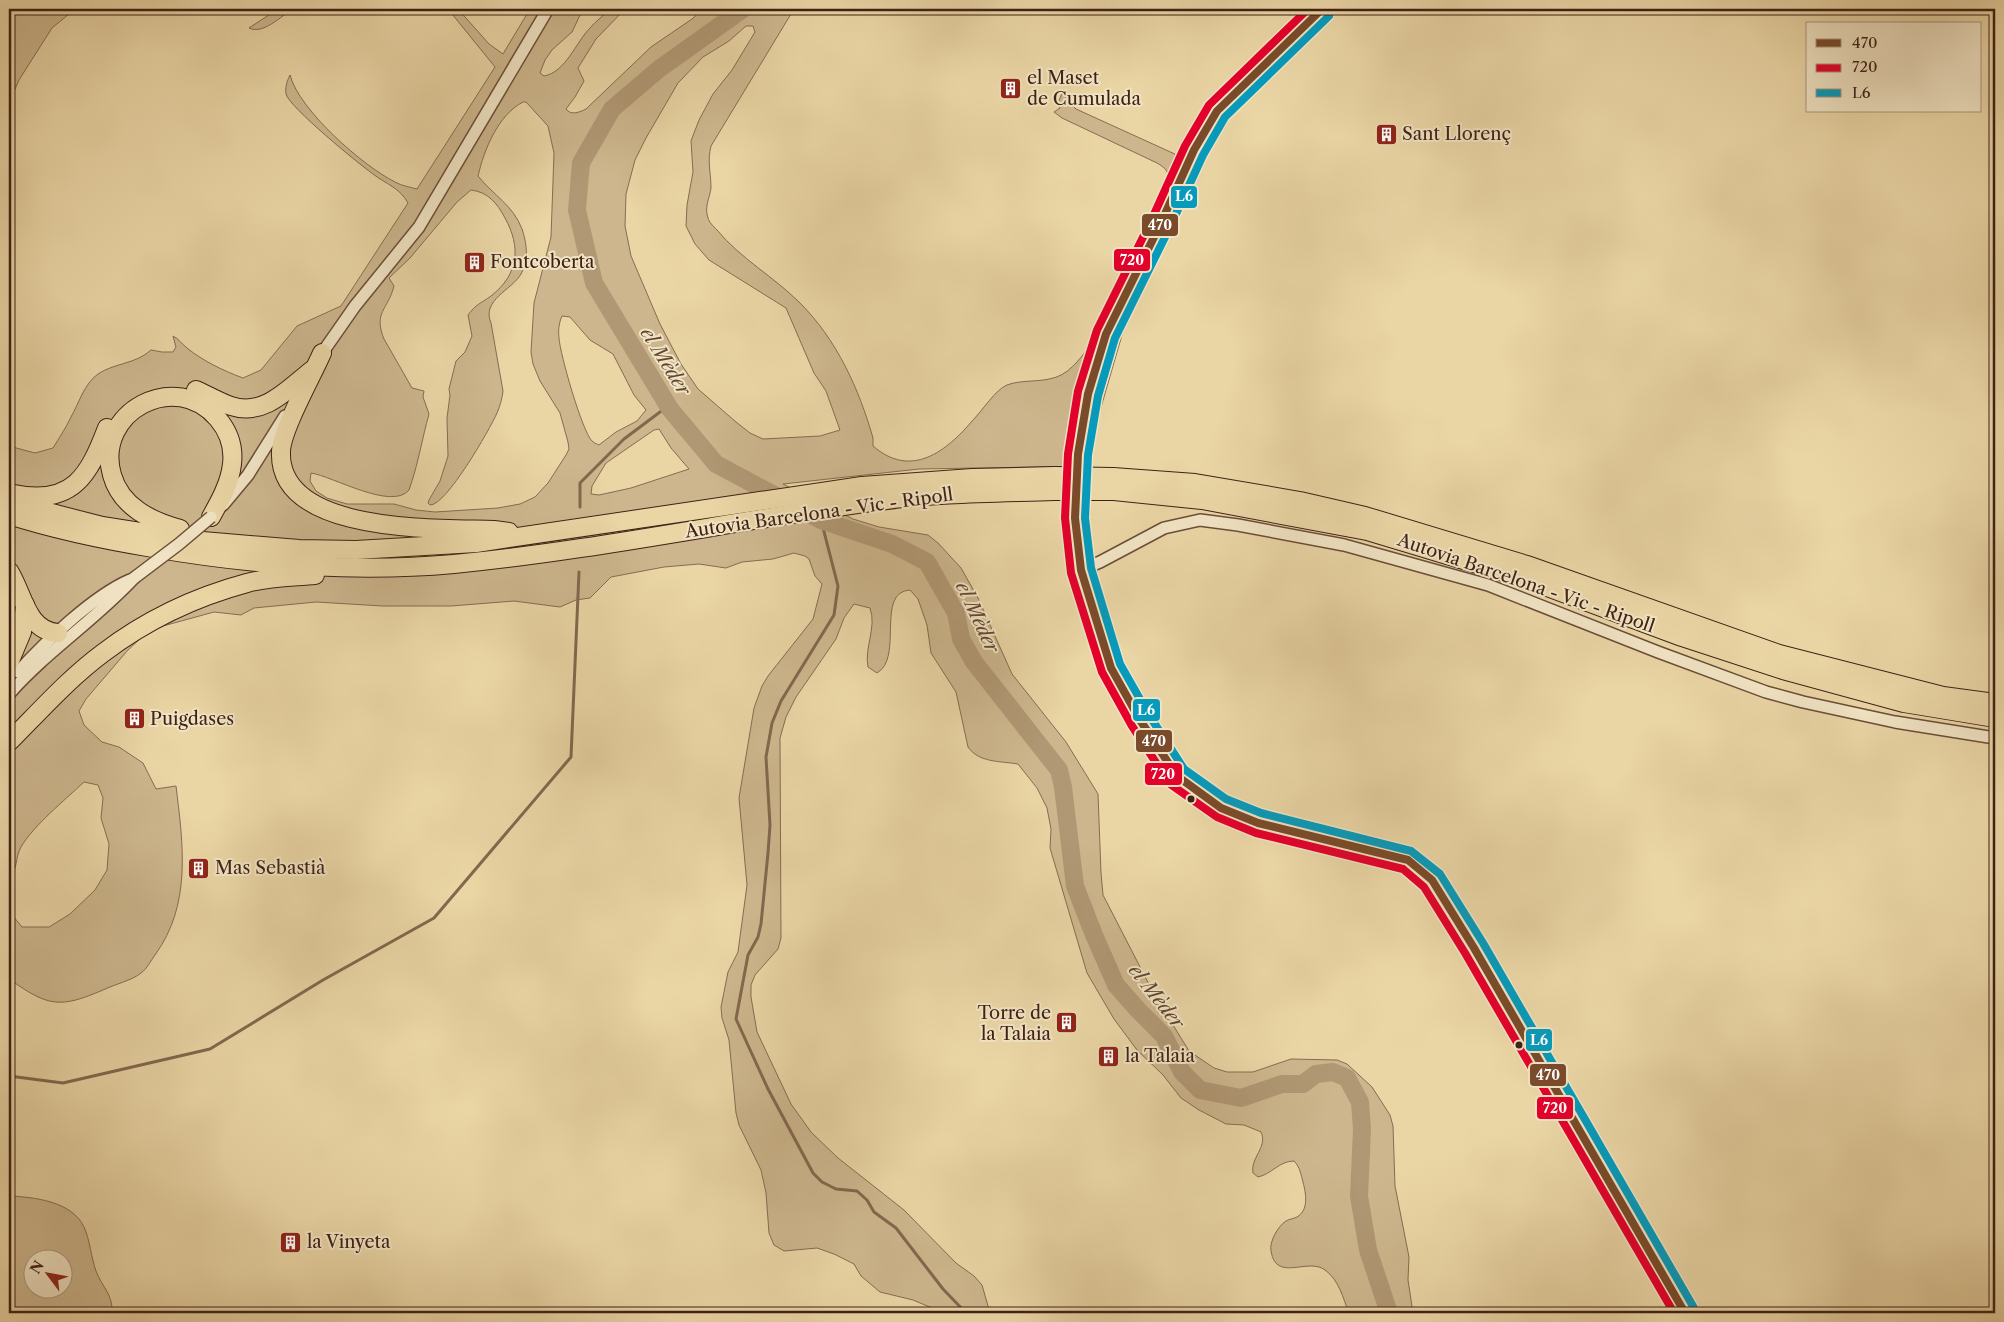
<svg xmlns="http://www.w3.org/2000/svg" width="2004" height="1322" viewBox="0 0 2004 1322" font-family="'Libre Caslon Text',serif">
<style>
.green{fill:#cdb68d;stroke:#866c51;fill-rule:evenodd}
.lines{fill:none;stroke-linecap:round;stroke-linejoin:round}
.stream{stroke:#83684e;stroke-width:3}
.river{stroke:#b09874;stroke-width:18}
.minor-casing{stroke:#6a4e39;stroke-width:14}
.highway-casing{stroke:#3f2115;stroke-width:20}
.minor{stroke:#f1e4c4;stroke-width:11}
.highway{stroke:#ead5a5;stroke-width:18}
.minor-bridge-casing{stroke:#6a4e39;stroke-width:14;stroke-linecap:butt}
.highway-bridge-casing{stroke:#3f2115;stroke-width:20;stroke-linecap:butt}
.minor-bridge{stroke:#f1e4c4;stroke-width:11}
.highway-bridge{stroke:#ead5a5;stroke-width:18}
.bus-1-casing{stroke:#f1e4c4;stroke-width:11}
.bus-2-casing{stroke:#f1e4c4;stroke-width:11}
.bus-3-casing{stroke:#f1e4c4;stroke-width:11}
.bus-1{stroke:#7a4b2a;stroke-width:8}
.bus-2{stroke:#e4002b;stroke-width:8}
.bus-3{stroke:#069bbc;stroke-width:8}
.bus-dot{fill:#3f2115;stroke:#f1e4c4;stroke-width:2}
.labels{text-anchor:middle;stroke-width:4;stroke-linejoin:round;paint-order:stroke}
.poi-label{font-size:18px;fill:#3f2115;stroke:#f1e4c4;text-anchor:start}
.street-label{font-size:18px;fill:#3f2115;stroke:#f1e4c4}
.water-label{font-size:19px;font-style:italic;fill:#614532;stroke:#f1e4c4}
.line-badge{stroke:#f1e4c4;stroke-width:2}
.badge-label{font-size:14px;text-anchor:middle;font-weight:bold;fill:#fff}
</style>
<rect width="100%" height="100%" fill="#ead5a5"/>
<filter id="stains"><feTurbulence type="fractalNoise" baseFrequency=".004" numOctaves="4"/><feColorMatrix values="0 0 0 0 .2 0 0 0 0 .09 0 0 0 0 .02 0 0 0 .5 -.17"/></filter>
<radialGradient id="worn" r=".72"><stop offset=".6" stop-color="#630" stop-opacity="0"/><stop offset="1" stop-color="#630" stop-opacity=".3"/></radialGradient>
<!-- green -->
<g class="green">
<polygon points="9,9 82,9 69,14 52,28 19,80 9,103"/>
<path d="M 278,9 L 293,9 C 281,16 263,35 249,28 Z"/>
<path d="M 448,9 L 458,9 L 489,44 L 503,54 L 530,9 L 583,9 L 572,32 L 552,50 L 545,60 L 540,73 L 544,76 C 566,72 576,42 590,28 C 596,21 604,15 610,9 L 625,9 L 596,39 L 578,68 L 584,81 L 575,97 L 566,109 C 571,116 580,112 586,109 L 651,47 L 692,19 L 703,9 L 794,9 L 711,146 C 707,161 711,173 711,188 C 710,197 704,207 708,218 C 709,222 713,226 717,230 C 741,259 773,276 800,303 C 837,340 859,389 873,438 L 873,446 C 911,479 946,452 973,420 C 982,411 996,389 1007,385 C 1020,380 1036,382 1049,379 C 1068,376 1079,360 1089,347 L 1167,181 C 1170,171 1165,168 1157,163 L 1062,118 L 1054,112 L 1060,108 L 1058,103 L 1063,91 L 1064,96 L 1076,109 L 1177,155 L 1182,153 L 1211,107 L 1234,81 L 1308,9 L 1335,9 L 1229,117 L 1208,148 L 1122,335 L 1097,421 L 1091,466 L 919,469 L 783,484 L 853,519 L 879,527 L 928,535 L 938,543 L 961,568 L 978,598 L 1012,674 L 1066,742 L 1098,794 L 1101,873 L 1103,895 L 1154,994 L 1189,1051 L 1214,1068 L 1227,1072 L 1253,1072 L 1291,1059 L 1337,1060 L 1347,1064 L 1372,1087 L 1390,1115 L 1393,1126 L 1395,1186 L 1409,1257 L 1408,1280 L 1413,1313 L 1349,1313 C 1343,1298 1339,1280 1325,1270 C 1308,1257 1276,1283 1271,1251 C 1269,1242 1278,1226 1286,1221 C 1289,1219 1293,1219 1297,1217 C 1309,1210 1306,1194 1303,1182 C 1301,1175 1300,1167 1294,1161 C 1279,1161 1272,1174 1258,1177 L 1253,1173 C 1250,1158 1268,1147 1261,1132 L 1244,1125 L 1226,1124 L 1199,1110 L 1181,1098 L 1163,1075 L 1137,1050 L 1114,1019 L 1087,973 L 1050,848 L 1051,829 L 1047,808 L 1037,788 L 1018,764 C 1001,761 979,763 968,747 L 956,692 L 931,653 L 927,625 L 918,599 L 910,590 C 875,592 904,658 877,673 L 868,667 C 864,648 877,627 870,608 L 854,604 L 844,618 L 836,639 L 796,697 L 786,717 L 780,738 L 781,938 L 778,949 L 755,975 L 751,985 L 751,997 L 757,1032 L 791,1104 L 811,1132 L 838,1158 L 904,1210 L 956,1263 L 974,1276 L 982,1285 L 990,1313 L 944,1313 L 913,1300 L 880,1292 L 861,1276 L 854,1264 L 834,1254 L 817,1248 L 784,1251 L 774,1245 L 769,1233 L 766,1193 L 761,1170 L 739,1125 L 736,1113 L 729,1040 L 722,1018 L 721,1007 L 728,972 L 738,952 L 747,885 L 739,798 L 754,708 L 762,686 L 768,676 L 813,619 L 822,584 L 815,576 L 809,559 L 805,556 L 794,553 L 773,559 L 742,562 L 726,568 L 699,564 L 664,567 L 611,577 L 590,598 L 576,600 L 560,607 L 514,601 L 451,606 L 383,606 L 316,602 L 254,608 L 241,615 L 214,612 L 163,626 L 144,635 L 127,651 L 86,699 L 79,711 L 84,725 L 102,742 L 119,747 L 143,763 L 156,789 L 176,786 C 183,844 192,904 155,955 C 151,960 147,969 141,973 C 133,980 113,985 103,990 C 61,1008 49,1007 12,981 L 9,981 L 9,911 L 22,927 L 49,927 L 70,914 L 95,890 L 107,870 L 109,844 L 101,818 L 103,798 L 98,785 L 84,782 C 65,800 34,825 21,847 C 15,857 18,870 9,879 L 9,446 L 35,453 L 53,448 C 59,438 66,428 71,417 C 79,403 84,384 98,374 C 114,363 136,364 151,350 L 162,352 L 173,352 L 176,347 L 173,336 C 179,339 182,344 187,348 C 203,361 224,371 243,378 L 261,370 L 297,326 L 341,306 L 408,203 C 400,188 386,184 373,174 C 359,164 289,107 286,94 C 285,87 287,81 290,75 C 299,110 363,166 395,182 C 402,186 410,187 417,189 L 495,67 ZM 746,26 L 753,26 L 755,32 L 732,70 L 713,94 L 699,120 L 691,141 L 693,172 L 687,205 L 686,226 L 695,244 L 709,260 L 786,308 L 814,373 L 826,391 L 840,430 L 820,436 L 763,439 L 750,433 L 736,422 L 698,389 L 681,364 L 660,324 L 631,256 L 625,226 L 626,194 L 635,160 L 646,138 L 678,83 L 703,57 L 729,41 ZM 523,102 L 526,102 L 548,126 L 554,153 L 551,237 L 534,303 L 531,352 L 533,364 L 540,381 L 560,413 L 568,442 L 569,449 L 566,455 L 548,483 L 535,497 L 520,504 L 498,508 L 435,512 L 416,510 L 394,504 L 347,504 L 327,498 L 316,491 L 310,481 L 311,473 C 332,476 392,511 409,490 C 418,465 422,439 429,414 L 423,397 L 424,391 L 412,388 L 384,339 C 373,312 388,310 394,286 L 389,278 L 410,258 L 457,202 L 471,190 C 488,192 497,203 505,218 C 521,247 519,274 491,296 C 480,304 476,304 468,315 L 472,336 L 465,352 L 456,361 L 449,389 L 450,395 L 447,418 L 448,456 L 440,481 L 429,500 L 428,503 L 430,505 C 446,506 490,429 497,413 C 500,406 502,399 503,391 L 491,323 C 481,300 512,290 521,274 C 529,260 527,244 522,229 C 513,205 493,195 478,176 C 484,150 498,115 523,102 ZM 562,316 L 570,317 L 590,340 L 613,354 L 634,395 L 646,410 L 637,421 L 616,432 L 599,445 C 597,444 594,443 592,441 C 582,431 560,354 559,338 C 558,330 559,323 562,316 ZM 659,429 L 671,448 L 689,469 L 631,488 L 599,495 L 591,494 L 592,486 L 606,463 L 654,430 Z"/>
<path d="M 9,1196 C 33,1197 72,1201 84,1227 C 90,1240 91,1257 96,1271 C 103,1289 113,1294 112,1313 L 9,1313 ZM 32,1260 L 62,1260 L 62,1290 L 32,1290 Z"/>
</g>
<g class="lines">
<!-- stream -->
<g class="stream">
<polyline points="580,507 580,483 624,439 668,406"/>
<polyline points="821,520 838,586 834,615 781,701 772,723 766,757 770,825 768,853 761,924 758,937 748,955 736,1019 768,1089 813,1173 822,1182 836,1189 857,1191 867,1200 874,1212 896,1228 943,1289 966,1313"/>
<polyline points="9,1076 63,1083 210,1049 323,980 434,918 571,757 579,572"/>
</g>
<!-- river -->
<polyline class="river" points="743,9 659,69 612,109 581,163 577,210 594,283 670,409 716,464 821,520 892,544 927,562 956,613 961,639 974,662 1059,770 1063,787 1075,886 1094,935 1116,985 1139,1011 1164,1036 1182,1072 1200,1090 1241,1098 1282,1084 1303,1084 1316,1074 1333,1072 1347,1078 1360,1102 1362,1129 1359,1196 1368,1250 1389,1313"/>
<defs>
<g id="minor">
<polyline points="1322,9 1217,111 1194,150 1160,225 1106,334 1088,394 1078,454 1075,518 1081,570 1111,668 1140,720 1177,776 1221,808 1258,823 1408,860 1432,880 1474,948 1685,1313"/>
<polyline points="318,359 355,306 419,227 548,9"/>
<polyline points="223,505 248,475 285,416"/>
<polyline points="1081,570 1100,562 1164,528 1200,520 1238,525 1344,545 1488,585 1658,652 1766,692 1803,702 1895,722 1995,738"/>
<path d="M 18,672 C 45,642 93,596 130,580"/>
<path d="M 9,694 C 47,651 95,620 134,578"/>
</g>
<g id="highway">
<path d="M 322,353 C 312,376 282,429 281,451 C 277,535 439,528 494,530 L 509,532"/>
<path d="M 196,390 C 208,395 219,402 231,406 C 264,417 288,389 312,370"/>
<polyline points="1113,477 1195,483 1300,501 1365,516 1527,565 1779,654 1943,696 1995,703"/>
<polyline points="1114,491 1202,500 1367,531 1523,578 1682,637 1783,670 1904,703 1995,718"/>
<path d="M 14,494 C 73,506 89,475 107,428"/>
<polyline points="9,500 40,510 102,526 191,540 299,549 356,550 476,543 862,486 972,478 1055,476"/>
<path d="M 9,515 C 56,530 104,540 153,548 C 252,565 354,573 454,564 C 597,550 738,520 879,501 C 937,493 996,493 1054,491"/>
<path d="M 180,529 C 151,521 121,507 112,475 C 94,412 176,368 218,419 C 229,432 234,447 232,464 C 230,483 220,501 211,517"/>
<path d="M 9,571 C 23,592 26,631 58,633"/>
<polyline points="9,663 22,632 25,605"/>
<path d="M 9,742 C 39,712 68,679 103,653 C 145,621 195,597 247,583 C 268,577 293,577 315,575"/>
</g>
</defs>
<!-- minor casing -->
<use href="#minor" class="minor-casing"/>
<!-- highway casing -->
<use href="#highway" class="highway-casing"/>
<!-- minor -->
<use href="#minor" class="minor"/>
<!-- highway -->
<use href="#highway" class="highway"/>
<defs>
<polyline id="minor-bridge" points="134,578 179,544 211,517"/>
<g id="highway-bridge">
<polyline points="1055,476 1113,477"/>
<polyline points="1054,491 1114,491"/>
</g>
</defs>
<!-- minor-bridge casing -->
<use href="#minor-bridge" class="minor-bridge-casing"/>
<!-- highway-bridge casing -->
<use href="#highway-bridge" class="highway-bridge-casing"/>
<!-- minor-bridge -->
<use href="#minor-bridge" class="minor-bridge"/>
<!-- highway-bridge -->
<use href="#highway-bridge" class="highway-bridge"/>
<defs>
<polyline id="bus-1" points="1322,9 1217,111 1194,150 1160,225 1106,334 1088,394 1078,454 1075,518 1081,570 1111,668 1140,720 1177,776 1221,808 1258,823 1408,860 1432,880 1474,948 1685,1313"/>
<polyline id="bus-2" points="1308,9 1209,105 1185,146 1151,221 1097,330 1078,391 1068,454 1065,518 1071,573 1102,672 1132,726 1170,784 1217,817 1256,833 1403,869 1424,887 1465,953 1674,1313"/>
<polyline id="bus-3" points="1329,16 1225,117 1203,155 1169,229 1115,338 1098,396 1088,455 1085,518 1091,568 1120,664 1149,715 1184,769 1226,799 1261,813 1411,851 1440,874 1483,943 1694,1308"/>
</defs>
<!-- bus-1 casing -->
<use href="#bus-1" class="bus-1-casing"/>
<!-- bus-2 casing -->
<use href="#bus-2" class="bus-2-casing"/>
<!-- bus-3 casing -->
<use href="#bus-3" class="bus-3-casing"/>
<!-- bus-1 -->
<use href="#bus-1" class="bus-1"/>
<!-- bus-2 -->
<use href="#bus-2" class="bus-2"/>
<!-- bus-3 -->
<use href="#bus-3" class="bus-3"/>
</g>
<!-- icons -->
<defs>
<symbol id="building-square" viewBox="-11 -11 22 22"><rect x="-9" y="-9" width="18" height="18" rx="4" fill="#8f2418" stroke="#f1e4c4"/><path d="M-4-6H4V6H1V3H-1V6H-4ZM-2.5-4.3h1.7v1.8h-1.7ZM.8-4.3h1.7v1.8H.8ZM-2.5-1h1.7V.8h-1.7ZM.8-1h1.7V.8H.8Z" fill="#fff"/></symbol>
</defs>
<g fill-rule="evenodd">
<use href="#building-square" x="998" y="76" width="25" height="25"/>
<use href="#building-square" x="1374" y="122" width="25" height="25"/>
<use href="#building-square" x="462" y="250" width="25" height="25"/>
<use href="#building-square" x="122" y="706" width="25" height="25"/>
<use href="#building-square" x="186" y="856" width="25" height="25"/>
<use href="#building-square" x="1054" y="1010" width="25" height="25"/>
<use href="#building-square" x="1096" y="1044" width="25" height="25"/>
<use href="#building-square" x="278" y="1230" width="25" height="25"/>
</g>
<!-- markers -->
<g class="bus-dot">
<circle cx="1191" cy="799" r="4.5"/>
<circle cx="1519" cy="1045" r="4.5"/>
</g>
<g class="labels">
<!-- poi labels -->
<g class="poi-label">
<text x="1027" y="84">el Maset<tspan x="1027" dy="21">de Cumulada</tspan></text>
<text x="1402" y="140">Sant Llorenç</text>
<text x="490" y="268">Fontcoberta</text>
<text x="150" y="725">Puigdases</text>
<text x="215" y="874">Mas Sebastià</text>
<text x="1051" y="1019" text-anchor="end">Torre de<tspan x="1051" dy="21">la Talaia</tspan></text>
<text x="1125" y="1062">la Talaia</text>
<text x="307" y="1248">la Vinyeta</text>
</g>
<!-- street labels -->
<g class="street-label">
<text transform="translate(819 513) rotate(-8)" y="6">Autovia Barcelona - Vic - Ripoll</text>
<text transform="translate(1526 583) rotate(19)" y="6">Autovia Barcelona - Vic - Ripoll</text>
</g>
<!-- water labels -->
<g class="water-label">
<text transform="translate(666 361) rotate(58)" y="7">el Mèder</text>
<text transform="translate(978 617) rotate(65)" y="7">el Mèder</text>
<text transform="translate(1157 996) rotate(52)" y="7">el Mèder</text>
</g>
</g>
<g class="line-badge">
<rect x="1170" y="185" width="28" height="24" rx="5" fill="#069bbc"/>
<rect x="1141" y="213" width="38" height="24" rx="5" fill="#7a4b2a"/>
<rect x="1113" y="248" width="38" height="24" rx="5" fill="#e4002b"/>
<rect x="1132" y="698" width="29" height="24" rx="5" fill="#069bbc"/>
<rect x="1135" y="729" width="38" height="24" rx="5" fill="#7a4b2a"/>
<rect x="1144" y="762" width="39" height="24" rx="5" fill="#e4002b"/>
<rect x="1525" y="1028" width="28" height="24" rx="5" fill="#069bbc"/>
<rect x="1529" y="1063" width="38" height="24" rx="5" fill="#7a4b2a"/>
<rect x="1536" y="1096" width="38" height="24" rx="5" fill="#e4002b"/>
</g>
<g class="badge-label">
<text x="1184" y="201">L6</text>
<text x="1160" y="230">470</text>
<text x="1132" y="265">720</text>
<text x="1146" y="715">L6</text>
<text x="1154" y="746">470</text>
<text x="1163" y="779">720</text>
<text x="1539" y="1045">L6</text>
<text x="1548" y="1080">470</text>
<text x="1555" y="1113">720</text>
</g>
<!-- margin -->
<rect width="2004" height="1322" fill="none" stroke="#ead5a5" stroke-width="30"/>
<rect x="10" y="10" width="1984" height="1302" fill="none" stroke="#3f2115" stroke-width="2.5"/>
<rect x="15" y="15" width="1974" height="1292" fill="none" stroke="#3f2115"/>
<!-- legend -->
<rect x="1806" y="22" width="175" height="90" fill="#f1e4c4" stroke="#aa967e"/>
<rect x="1816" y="39" width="25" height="8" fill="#7a4b2a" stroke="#aa967e"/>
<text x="1852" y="48" font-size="15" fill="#3f2115">470</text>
<rect x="1816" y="64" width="25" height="8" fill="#e4002b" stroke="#aa967e"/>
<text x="1852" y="72" font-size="15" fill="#3f2115">720</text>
<rect x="1816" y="89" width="25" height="8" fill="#069bbc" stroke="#aa967e"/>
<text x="1852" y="98" font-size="15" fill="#3f2115">L6</text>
<!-- north arrow -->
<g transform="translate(48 1274) rotate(302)"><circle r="24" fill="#f1e4c4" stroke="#aa967e"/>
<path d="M0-4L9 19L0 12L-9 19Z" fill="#8f2418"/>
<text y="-8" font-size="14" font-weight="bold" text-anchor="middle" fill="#3f2115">N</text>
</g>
<rect width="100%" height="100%" filter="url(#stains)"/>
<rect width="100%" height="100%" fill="url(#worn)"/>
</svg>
